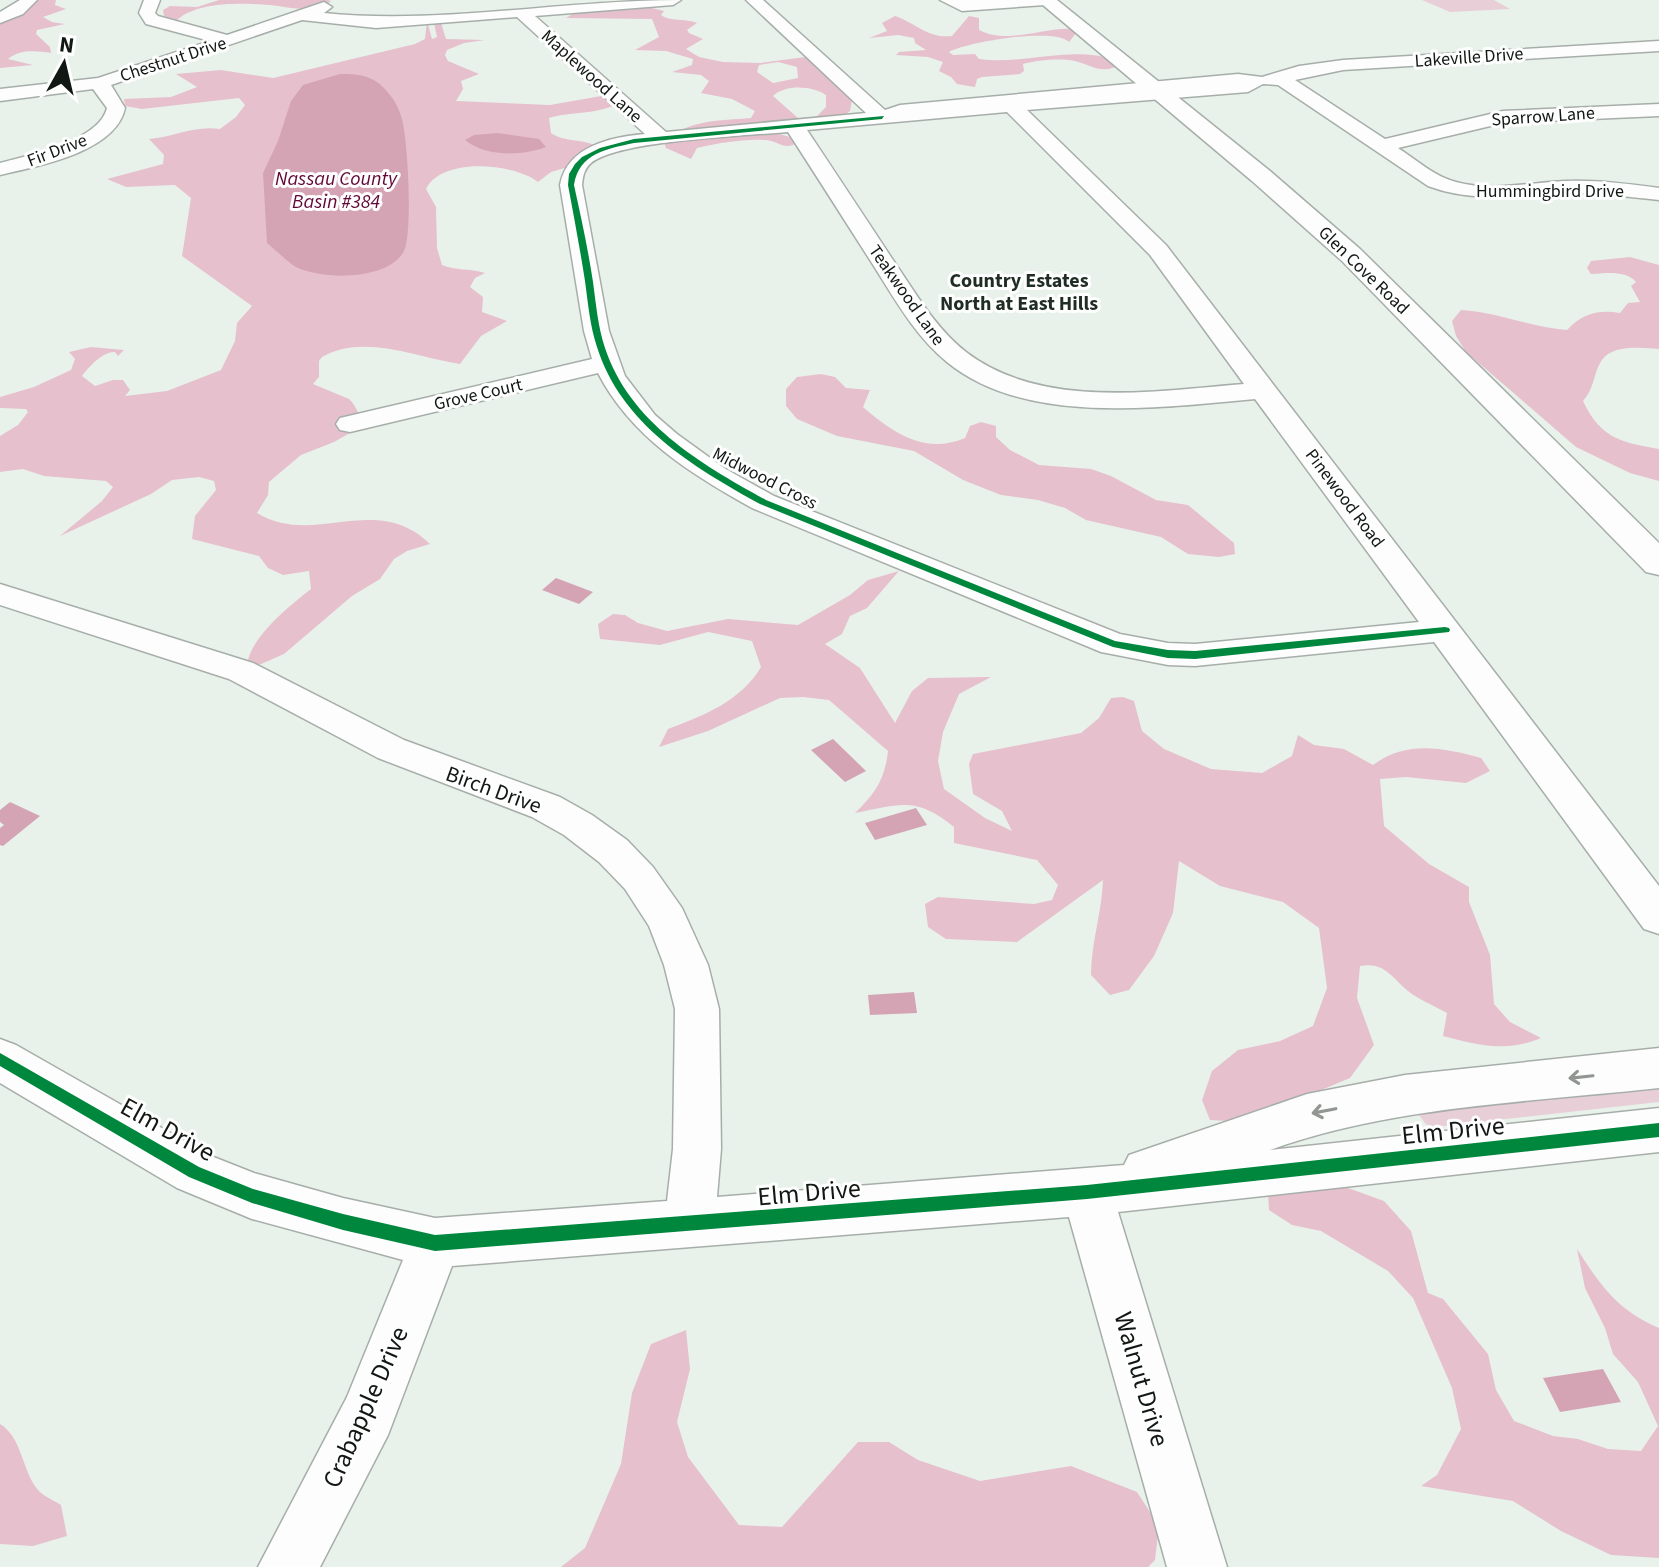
<svg xmlns="http://www.w3.org/2000/svg" width="1659" height="1567" viewBox="0 0 1659 1567" font-family="'Source Sans 3',sans-serif">
<style>
.green{fill:#e8ced6}
.forest{fill:#e6c0cd;fill-rule:evenodd}
.water{fill:#d4a4b5}
.lines{fill:none;stroke-linecap:round;stroke-linejoin:round}
.minor-casing{stroke:#a7aea9;stroke-width:3}
.major-casing{stroke:#a7aea9;stroke-width:3}
.minor{fill:#fcfdfc;fill-rule:evenodd}
.major{fill:#fcfdfc;fill-rule:evenodd}
.cycleway-casing{stroke:#fefefe;stroke-width:5}
.cycleway{fill:#00873e;fill-rule:evenodd}
.oneway{stroke:#929693}
.labels{text-anchor:middle;stroke-width:6;stroke-linejoin:round;paint-order:stroke}
.far-street-label{font-size:18px;fill:#111713;stroke:#fefefe}
.far-water-label{font-size:20px;font-style:italic;fill:#610637;stroke:#fefefe}
.far-neighbourhood-label{font-size:20px;font-weight:bold;fill:#1f2d24;stroke:#fefefe}
.street-label{font-size:22px;fill:#111713;stroke:#fefefe}
.near-street-label{font-size:26px;fill:#111713;stroke:#fefefe}
</style>
<rect width="100%" height="100%" fill="#e8f2eb"/>
<!-- green -->
<g class="green">
<polygon points="1422,0 1494,0 1510,9 1450,12"/>
<polygon points="1659,1079 1659,1102 1435,1127 1426,1124 1418,1114"/>
</g>
<!-- forest -->
<g class="forest">
<path d="M 29,0 L 56,0 L 55,5 L 66,9 L 43,17 L 52,22 L 65,24 L 37,30 L 36,34 L 50,47 L 51,53 C 35,51 21,49 8,59 L 33,65 L 0,68 L 0,18 Z"/>
<path d="M 219,0 L 328,0 L 331,1 C 312,15 290,7 270,5 C 243,3 198,1 177,20 L 164,16 L 163,10 L 170,6 L 197,7 Z"/>
<path d="M 652,8 L 664,11 L 661,15 C 670,22 686,18 697,23 L 687,30 L 689,33 L 703,39 L 686,49 L 699,57 L 723,62 L 761,63 L 805,57 L 820,65 L 852,100 L 850,111 L 842,117 L 816,117 L 826,107 L 826,95 C 812,86 786,84 773,96 L 798,118 L 772,132 L 790,137 L 795,144 C 783,150 778,141 766,140 C 741,139 720,143 697,148 L 691,159 L 666,148 L 664,142 C 689,119 719,121 751,118 L 755,111 L 732,99 L 701,93 L 709,81 L 701,75 L 672,72 L 692,65 L 693,59 L 666,51 L 635,50 L 659,37 L 652,19 L 566,18 C 586,4 628,8 652,8 ZM 778,62 L 797,67 L 798,78 L 773,83 L 757,72 L 759,65 Z"/>
<path d="M 895,16 C 916,23 928,39 952,36 L 969,16 L 979,18 L 979,30 C 1008,45 1043,27 1073,29 L 1076,33 L 1069,42 C 1055,27 968,42 949,52 L 953,55 L 975,54 L 979,59 C 1025,65 1071,45 1116,60 L 1119,65 C 1103,75 1091,65 1075,61 C 1060,58 1038,60 1023,64 L 1024,71 L 1020,74 L 982,77 L 977,79 L 975,87 L 957,84 L 951,77 L 939,71 L 943,62 L 928,57 L 896,55 L 899,52 L 926,50 L 915,43 L 914,38 L 898,35 L 869,38 L 887,31 L 882,23 Z"/>
<path d="M 427,21 L 432,39 L 437,37 L 434,23 L 441,23 L 446,39 L 485,40 L 464,43 L 447,50 L 445,55 L 448,61 L 479,74 L 461,81 L 463,89 L 456,101 L 550,105 L 607,95 L 617,104 C 595,115 573,111 549,118 L 551,133 C 565,143 584,138 598,147 L 575,165 L 551,172 L 538,182 C 513,163 442,157 426,189 L 436,207 L 437,248 L 442,265 C 455,271 470,268 485,273 L 475,278 L 470,287 L 483,297 L 482,312 L 507,321 L 481,336 L 460,364 C 418,358 364,333 322,357 L 319,361 L 319,377 L 313,384 L 349,399 C 357,406 358,416 366,424 L 334,442 L 301,455 L 269,482 L 268,495 L 257,513 C 315,548 375,491 430,544 L 407,551 L 394,559 L 380,579 L 352,596 L 284,654 L 261,664 L 247,665 C 250,638 289,606 311,589 L 309,571 L 283,575 L 268,568 L 259,556 L 192,539 L 195,516 L 216,490 L 214,481 L 199,477 L 172,480 L 151,494 L 60,536 L 102,501 L 113,487 L 106,481 L 44,476 L 23,469 L 0,472 L 0,436 L 18,425 L 28,412 L 26,409 L 0,408 L 0,397 L 34,387 L 71,370 L 75,359 L 69,352 L 91,347 L 124,350 L 118,356 L 115,352 C 102,352 90,366 82,376 L 95,386 L 113,380 L 123,380 L 130,390 L 125,396 L 167,391 L 221,370 L 235,341 L 237,323 L 252,306 L 182,256 L 191,198 L 175,185 L 126,187 L 107,179 L 163,164 L 164,155 L 149,139 C 173,137 195,125 220,129 L 236,117 L 245,105 L 239,98 L 142,109 L 125,106 L 124,99 L 171,97 L 197,87 L 176,74 L 221,70 L 273,78 L 415,44 L 425,39 Z"/>
<path d="M 1630,257 L 1659,265 L 1659,349 C 1643,348 1613,344 1602,360 C 1593,373 1595,388 1583,401 C 1601,439 1621,442 1659,449 L 1659,481 L 1630,473 L 1576,447 L 1466,352 L 1456,336 L 1452,321 L 1461,310 C 1497,312 1530,327 1567,330 C 1581,314 1599,309 1620,313 L 1628,303 L 1640,302 L 1631,286 L 1636,282 C 1626,270 1606,273 1591,274 L 1587,268 L 1591,261 Z"/>
<path d="M 821,374 L 835,377 L 846,388 L 870,390 L 863,407 C 893,433 925,455 965,438 L 970,426 L 981,422 L 996,426 L 996,437 L 1010,450 L 1039,465 L 1091,469 L 1111,476 L 1156,500 L 1188,505 L 1234,543 L 1235,554 L 1219,557 L 1188,554 L 1161,537 L 1086,520 L 1065,508 L 1038,500 L 1001,495 L 963,480 L 914,451 L 837,436 L 797,419 L 786,406 L 786,389 L 797,377 Z"/>
<path d="M 899,571 L 867,608 L 850,616 L 842,634 L 825,644 L 860,668 L 895,723 L 912,691 L 928,678 L 991,677 L 959,694 L 943,732 L 938,761 L 944,789 L 985,818 L 1012,831 L 1002,811 L 973,794 L 969,764 L 973,754 L 1081,733 L 1099,718 L 1111,698 L 1123,697 L 1134,701 L 1142,731 L 1164,749 L 1211,769 L 1262,773 L 1292,756 L 1298,735 L 1314,745 L 1344,749 L 1373,765 C 1407,740 1443,748 1481,758 L 1490,771 L 1466,783 L 1406,777 L 1380,779 L 1384,826 L 1429,864 L 1469,887 L 1469,902 L 1490,955 L 1494,1004 L 1510,1022 L 1541,1038 C 1505,1053 1479,1045 1443,1036 L 1447,1013 C 1435,1006 1419,1000 1408,991 C 1390,976 1385,962 1360,966 L 1357,998 L 1374,1045 L 1350,1078 L 1245,1122 L 1210,1120 L 1202,1100 L 1212,1071 L 1238,1050 L 1280,1041 L 1313,1026 L 1327,988 L 1319,928 L 1283,902 L 1220,886 L 1179,861 L 1173,913 L 1154,956 L 1129,990 L 1110,995 L 1091,975 C 1091,943 1102,912 1103,880 L 1017,942 L 946,939 L 928,927 L 925,904 L 938,897 L 1034,904 L 1052,900 L 1058,885 L 1037,860 L 954,843 L 954,827 C 916,796 900,804 855,813 C 875,794 885,779 888,751 L 829,700 L 803,697 L 780,698 L 708,731 L 659,747 L 668,729 C 703,716 741,701 761,667 L 752,641 L 708,632 L 660,645 L 600,639 L 598,624 L 613,614 L 625,615 L 638,623 L 667,631 L 728,619 L 798,625 L 850,595 L 868,580 Z"/>
<path d="M 1288,1187 L 1348,1188 L 1384,1201 L 1411,1231 L 1428,1293 L 1443,1299 L 1488,1354 L 1496,1390 L 1514,1421 L 1553,1436 L 1578,1439 L 1608,1449 L 1641,1451 L 1658,1426 L 1638,1382 L 1613,1354 L 1605,1328 L 1585,1288 L 1577,1249 C 1601,1286 1617,1310 1659,1328 L 1659,1558 L 1611,1555 L 1561,1531 L 1513,1501 L 1421,1486 L 1437,1475 L 1461,1429 L 1452,1388 L 1413,1298 L 1388,1271 L 1321,1231 L 1292,1225 L 1269,1210 L 1268,1194 Z"/>
<polygon points="686,1330 690,1369 677,1422 688,1457 739,1525 782,1527 858,1442 889,1442 918,1460 980,1481 1071,1466 1137,1492 1159,1526 1155,1560 1148,1567 561,1567 585,1548 621,1464 632,1393 651,1344"/>
<path d="M 0,1424 C 23,1438 22,1473 39,1491 C 45,1497 55,1501 61,1505 L 67,1536 L 33,1546 L 0,1544 Z"/>
</g>
<!-- water -->
<g class="water">
<path d="M 340,74 C 361,74 376,76 389,94 C 394,99 399,109 401,116 C 408,135 413,233 404,251 C 388,281 322,280 296,267 C 286,261 276,250 267,243 L 263,173 L 278,141 L 291,101 L 303,85 Z"/>
<path d="M 498,133 L 539,139 L 546,147 C 522,156 485,157 465,140 L 474,135 Z"/>
<polygon points="556,578 593,592 579,604 542,590"/>
<polygon points="833,739 866,771 845,782 811,750"/>
<polygon points="10,802 40,816 3,846 0,845 0,828 4,825 0,822 0,810"/>
<polygon points="916,808 927,825 875,840 865,823"/>
<polygon points="914,992 917,1013 870,1015 868,995"/>
<polygon points="1603,1369 1621,1402 1560,1412 1543,1378"/>
</g>
<g class="lines">
<defs>
<g id="minor">
<polygon points="20,0 37,0 23,14 0,23 0,12"/>
<path d="M 144,0 L 160,0 L 155,13 L 158,16 L 227,35 L 324,2 L 332,7 L 324,13 C 439,25 563,0 681,0 L 673,5 L 535,16 L 666,132 L 866,113 L 746,0 L 763,0 L 885,110 L 900,105 L 1238,74 L 1262,77 L 1299,66 L 1343,60 L 1659,41 L 1659,51 L 1343,70 L 1295,80 L 1385,139 L 1503,111 L 1659,104 L 1659,116 L 1503,123 L 1398,148 C 1417,160 1435,177 1456,182 C 1492,192 1531,182 1567,181 C 1598,180 1629,184 1659,188 L 1659,200 C 1630,197 1600,193 1571,193 C 1521,194 1476,204 1428,186 L 1278,85 L 1263,84 L 1248,92 L 1027,110 L 1166,245 L 1659,886 L 1659,934 L 1644,929 L 1434,642 L 1195,666 L 1168,665 L 1101,652 L 752,508 C 691,474 631,437 598,373 L 350,432 L 340,430 L 336,424 L 340,418 L 592,359 L 584,331 L 560,185 C 567,146 611,137 645,134 L 517,17 L 376,28 L 302,20 L 111,85 L 125,108 C 116,152 38,166 0,175 L 0,163 C 30,155 99,141 107,108 L 93,89 L 0,101 L 0,89 L 98,78 L 210,41 L 146,24 L 139,13 ZM 1007,112 L 1150,255 L 1244,384 C 1156,391 1042,410 966,352 C 934,327 914,290 891,257 C 863,214 835,172 807,130 ZM 788,132 C 816,175 843,218 870,260 C 893,296 914,335 947,362 C 1026,427 1162,407 1255,399 L 1419,622 L 1195,644 L 1168,643 L 1120,634 L 774,496 L 724,468 L 677,434 L 655,415 L 625,376 L 609,331 L 582,185 C 583,176 584,169 591,163 C 620,140 746,136 788,132 Z"/>
<polygon points="940,0 1053,0 1045,5 962,11"/>
<path d="M 0,584 L 253,663 L 404,740 L 560,797 L 592,815 L 627,840 L 653,867 L 682,908 L 708,965 L 719,1009 L 721,1149 L 717,1197 L 1124,1165 L 1129,1155 L 1307,1094 L 1405,1075 L 1659,1048 L 1659,1088 C 1532,1102 1391,1106 1270,1150 L 1659,1108 L 1659,1152 L 1118,1212 L 1227,1567 L 1167,1567 L 1069,1217 L 452,1266 L 388,1435 L 320,1567 L 258,1567 L 347,1397 L 403,1260 L 252,1219 L 177,1188 L 0,1083 L 0,1039 L 16,1045 L 211,1156 L 254,1173 L 343,1198 L 435,1218 L 667,1201 L 673,1149 L 675,1009 L 664,965 L 649,926 L 625,889 L 599,862 L 564,835 L 532,817 L 378,758 L 229,679 L 0,605 Z"/>
</g>
<polygon id="major" points="1037,0 1057,0 1270,171 1360,249 1659,543 1659,575 1646,572 1342,261 1252,181"/>
</defs>
<!-- minor casing -->
<use href="#minor" class="minor-casing"/>
<!-- major casing -->
<use href="#major" class="major-casing"/>
<!-- minor -->
<use href="#minor" class="minor"/>
<!-- major -->
<use href="#major" class="major"/>
<defs>
<g id="cycleway">
<path d="M 884,116 L 882,119 L 634,143 C 607,149 579,153 574,185 C 581,217 588,249 593,282 C 596,304 598,327 605,348 C 630,423 701,464 766,500 L 1115,641 L 1168,650 L 1195,651 L 1445,627 L 1449,628 L 1450,630 L 1449,632 L 1195,659 L 1168,658 L 1113,647 L 760,504 C 693,467 621,424 597,347 C 590,326 588,303 585,281 C 580,249 574,217 568,185 L 569,174 L 575,164 L 582,157 L 600,148 L 634,139 Z"/>
<polygon points="0,1053 199,1167 253,1189 343,1214 435,1235 1087,1185 1659,1123 1659,1137 1087,1199 435,1251 343,1230 252,1203 189,1177 0,1066"/>
</g>
</defs>
<!-- cycleway casing -->
<use href="#cycleway" class="cycleway-casing"/>
<!-- cycleway -->
<use href="#cycleway" class="cycleway"/>
</g>
<!-- one-way arrows -->
<defs><path id="oneway-shaft" d="M-6 0H5M1.5-3L5.5 0L1.5 3" fill="none" stroke-width="1.6" stroke-linecap="round" stroke-linejoin="round" transform="scale(2)"/></defs>
<g class="oneway">
<use href="#oneway-shaft" transform="translate(1581 1077) rotate(174)"/>
<use href="#oneway-shaft" transform="translate(1324 1111) rotate(169)"/>
</g>
<g class="labels">
<!-- far-street labels -->
<g class="far-street-label">
<text transform="translate(1469 57) rotate(-4)" y="6">Lakeville Drive</text>
<text transform="translate(173 59) rotate(-18)" y="6">Chestnut Drive</text>
<text transform="translate(592 76) rotate(42)" y="6">Maplewood Lane</text>
<text transform="translate(1543 116) rotate(-4)" y="6">Sparrow Lane</text>
<text transform="translate(57 150) rotate(-21)" y="6">Fir Drive</text>
<text x="1550" y="197">Hummingbird Drive</text>
<text transform="translate(1364 270) rotate(44)" y="6">Glen Cove Road</text>
<text transform="translate(907 295) rotate(55)" y="6">Teakwood Lane</text>
<text transform="translate(478 394) rotate(-13)" y="6">Grove Court</text>
<text transform="translate(765 478) rotate(27)" y="6">Midwood Cross</text>
<text transform="translate(1345 498) rotate(53)" y="6">Pinewood Road</text>
</g>
<!-- far-water labels -->
<g class="far-water-label">
<text x="336" y="185">Nassau County<tspan x="336" dy="23">Basin #384</tspan></text>
</g>
<!-- far-neighbourhood labels -->
<g class="far-neighbourhood-label">
<text x="1019" y="287">Country Estates<tspan x="1019" dy="23">North at East Hills</tspan></text>
</g>
<!-- street labels -->
<g class="street-label">
<text transform="translate(494 789) rotate(20)" y="8">Birch Drive</text>
</g>
<!-- near-street labels -->
<g class="near-street-label">
<text transform="translate(168 1129) rotate(29)" y="9">Elm Drive</text>
<text transform="translate(1453 1130) rotate(-6)" y="9">Elm Drive</text>
<text transform="translate(809 1192) rotate(-5)" y="9">Elm Drive</text>
<text transform="translate(1142 1379) rotate(74)" y="9">Walnut Drive</text>
<text transform="translate(365 1407) rotate(-66)" y="9">Crabapple Drive</text>
</g>
</g>
<!-- north arrow -->
<g transform="translate(64 64) rotate(8)" stroke="#fefefe" stroke-width="6" paint-order="stroke">
<path d="M0-6L14 30L0 20L-14 30Z" fill="#111713"/>
<text y="-12" font-size="22" font-weight="bold" text-anchor="middle" fill="#111713">N</text>
</g>
</svg>
